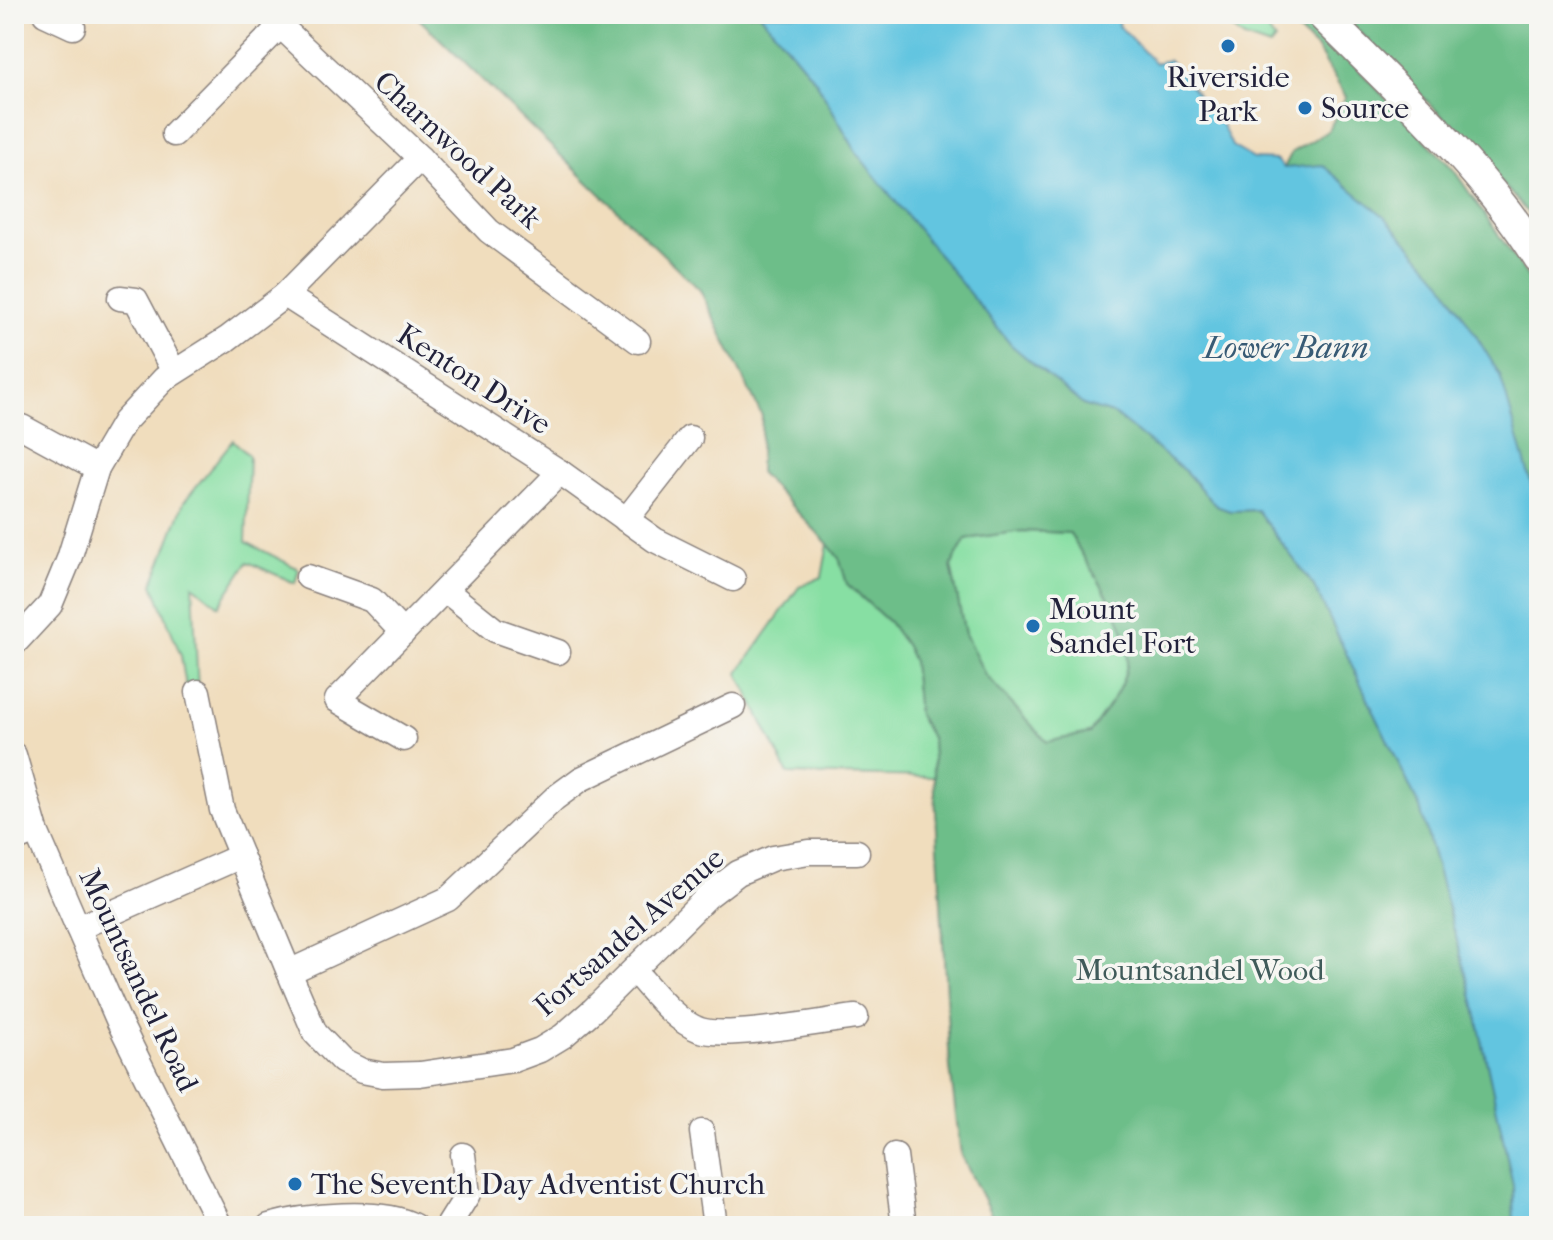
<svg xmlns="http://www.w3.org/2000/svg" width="1553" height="1240" viewBox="0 0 1553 1240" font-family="'IM FELL French Canon',serif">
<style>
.green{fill:#87dfa3;stroke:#54806f;stroke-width:2}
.forest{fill:#6dbe89;stroke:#487062;stroke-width:2;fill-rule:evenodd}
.water{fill:#62c5e0;stroke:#42748e;stroke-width:2}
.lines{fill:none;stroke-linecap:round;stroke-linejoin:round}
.minor-casing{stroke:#89807c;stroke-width:27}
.major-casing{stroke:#89807c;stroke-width:33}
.minor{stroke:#fff;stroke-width:24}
.major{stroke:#fff;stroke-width:30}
.poi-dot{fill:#1f6fb2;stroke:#f6f6f2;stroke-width:3}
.labels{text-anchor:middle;stroke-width:7;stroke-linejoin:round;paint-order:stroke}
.poi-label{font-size:30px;fill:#22223b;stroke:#f6f6f2;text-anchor:start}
.street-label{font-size:30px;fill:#22223b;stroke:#f6f6f2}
.park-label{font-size:30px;fill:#405b5a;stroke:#f6f6f2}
.water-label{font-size:32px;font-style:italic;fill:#385b75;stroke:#f6f6f2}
</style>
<rect width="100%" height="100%" fill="#f6f6f2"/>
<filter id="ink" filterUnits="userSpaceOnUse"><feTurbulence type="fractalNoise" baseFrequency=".0125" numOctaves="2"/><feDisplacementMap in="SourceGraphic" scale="16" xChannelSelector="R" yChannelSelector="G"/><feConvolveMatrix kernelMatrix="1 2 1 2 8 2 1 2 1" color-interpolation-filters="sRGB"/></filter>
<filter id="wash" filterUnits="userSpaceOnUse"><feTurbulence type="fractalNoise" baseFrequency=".006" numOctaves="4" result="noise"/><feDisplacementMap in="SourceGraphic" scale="32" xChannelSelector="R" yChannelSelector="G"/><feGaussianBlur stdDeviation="1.8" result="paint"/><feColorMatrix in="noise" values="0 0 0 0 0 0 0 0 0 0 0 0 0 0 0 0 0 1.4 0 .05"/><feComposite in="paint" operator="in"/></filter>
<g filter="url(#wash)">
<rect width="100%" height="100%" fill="#f0ddbd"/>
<!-- green -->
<g class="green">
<polygon points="1214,14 1256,14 1275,40 1270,47 1244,38"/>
<polygon points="233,440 249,456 246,542 299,569 295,583 248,562 219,606 193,585 198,692 187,693 181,656 153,584 184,502"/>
<path d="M 1022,531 L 1070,533 C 1089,572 1140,627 1125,674 C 1119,695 1102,714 1090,733 L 1047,742 L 985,675 L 965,634 L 951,566 L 966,539 Z"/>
<polygon points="828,544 840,560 847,584 889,622 906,646 913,661 918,715 932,739 934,777 788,774 738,673 799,587 822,577"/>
</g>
<!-- forest -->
<g class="forest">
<path d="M 414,14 L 760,14 L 816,81 L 858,155 L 924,234 L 1083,405 L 1115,414 L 1186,472 L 1216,506 L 1230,511 L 1257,510 L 1316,589 L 1420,808 L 1473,998 L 1513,1185 L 1514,1226 L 997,1226 L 961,1155 L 950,1068 L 932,739 L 918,715 L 913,661 L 906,646 L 889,622 L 847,584 L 840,560 L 828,544 L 759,472 L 762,416 L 700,290 ZM 1022,531 L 1070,533 C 1089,572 1140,627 1125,674 C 1119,695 1102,714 1090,733 L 1047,742 L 985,675 L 965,634 L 951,566 L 966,539 Z"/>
<polygon points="1280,14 1297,14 1357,68 1453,169 1539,293 1539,511 1530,482 1275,185 1292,152 1328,131 1346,97 1317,49"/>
<polygon points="1342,14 1539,14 1539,226 1461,136"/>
</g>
<!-- water -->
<polygon class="water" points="760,14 1119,14 1118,25 1155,63 1169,60 1221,123 1232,146 1254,159 1277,160 1284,168 1322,165 1385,217 1443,282 1500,375 1539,511 1539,1226 1514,1226 1513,1185 1473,998 1420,808 1314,586 1257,510 1230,511 1216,506 1186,472 1115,415 1083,405 1011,345 858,155 816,81"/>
</g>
<g filter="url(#ink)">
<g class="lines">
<defs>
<g id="minor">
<polyline points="45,14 73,27"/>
<polyline points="268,14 420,158 489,231 638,341"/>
<polyline points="174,134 280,26"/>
<polyline points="285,295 560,472 655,540 733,579"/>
<polyline points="120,298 136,300 174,372"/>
<polyline points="22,427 97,468"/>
<polyline points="626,520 690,438"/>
<polyline points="308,577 372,600 403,633"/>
<polyline points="445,590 495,630 558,652"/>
<polyline points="14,644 50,605 69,559 97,468 124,422 164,379 227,339 285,295 420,158"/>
<polyline points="198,692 222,810 289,972 315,1033 342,1061 362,1071 383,1075 420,1074 513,1060 540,1050 563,1036 593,1010 708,896 738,873 773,858 809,852 857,852"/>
<polyline points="404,739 337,700 560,472"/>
<polyline points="14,755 36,831 78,928 119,1022 220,1226"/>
<polyline points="14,840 36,831"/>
<polyline points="78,928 241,856"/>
<polyline points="289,972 448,899 555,798 581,779 733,706"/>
<path d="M 635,972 C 653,991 673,1020 700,1030 C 728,1039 822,1021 856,1017"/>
<polyline points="702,1132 715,1226"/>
<polyline points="895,1156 904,1226"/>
<path d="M 269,1226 C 304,1216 382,1208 414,1226"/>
<polyline points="448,1226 468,1194 463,1155"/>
</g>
<path id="major" d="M 1321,14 C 1397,90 1481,166 1539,258"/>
</defs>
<!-- minor casing -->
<use href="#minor" class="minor-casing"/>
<!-- major casing -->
<use href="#major" class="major-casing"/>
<!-- minor -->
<use href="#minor" class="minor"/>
<!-- major -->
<use href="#major" class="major"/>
</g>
</g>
<!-- markers -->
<g class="poi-dot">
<circle cx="1228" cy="46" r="8"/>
<circle cx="1305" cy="108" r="8"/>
<circle cx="1033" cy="626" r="8"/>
<circle cx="295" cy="1184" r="8"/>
</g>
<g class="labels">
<!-- poi labels -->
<g class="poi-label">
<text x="1228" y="87" text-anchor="middle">Riverside<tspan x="1228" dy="34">Park</tspan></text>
<text x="1321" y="118">Source</text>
<text x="1049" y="619">Mount<tspan x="1049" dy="34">Sandel Fort</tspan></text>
<text x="311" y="1194">The Seventh Day Adventist Church</text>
</g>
<!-- street labels -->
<g class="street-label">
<text transform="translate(458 150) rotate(43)" y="10">Charnwood Park</text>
<text transform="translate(474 379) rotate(33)" y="10">Kenton Drive</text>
<text transform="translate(629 932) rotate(-41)" y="10">Fortsandel Avenue</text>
<text transform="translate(139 980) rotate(65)" y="10">Mountsandel Road</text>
</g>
<!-- park labels -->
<g class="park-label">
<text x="1200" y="980">Mountsandel Wood</text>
</g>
<!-- water labels -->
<g class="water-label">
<text x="1286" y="358">Lower Bann</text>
</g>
</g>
<!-- margin -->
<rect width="1553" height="1240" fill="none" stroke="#f6f6f2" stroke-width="48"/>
</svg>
